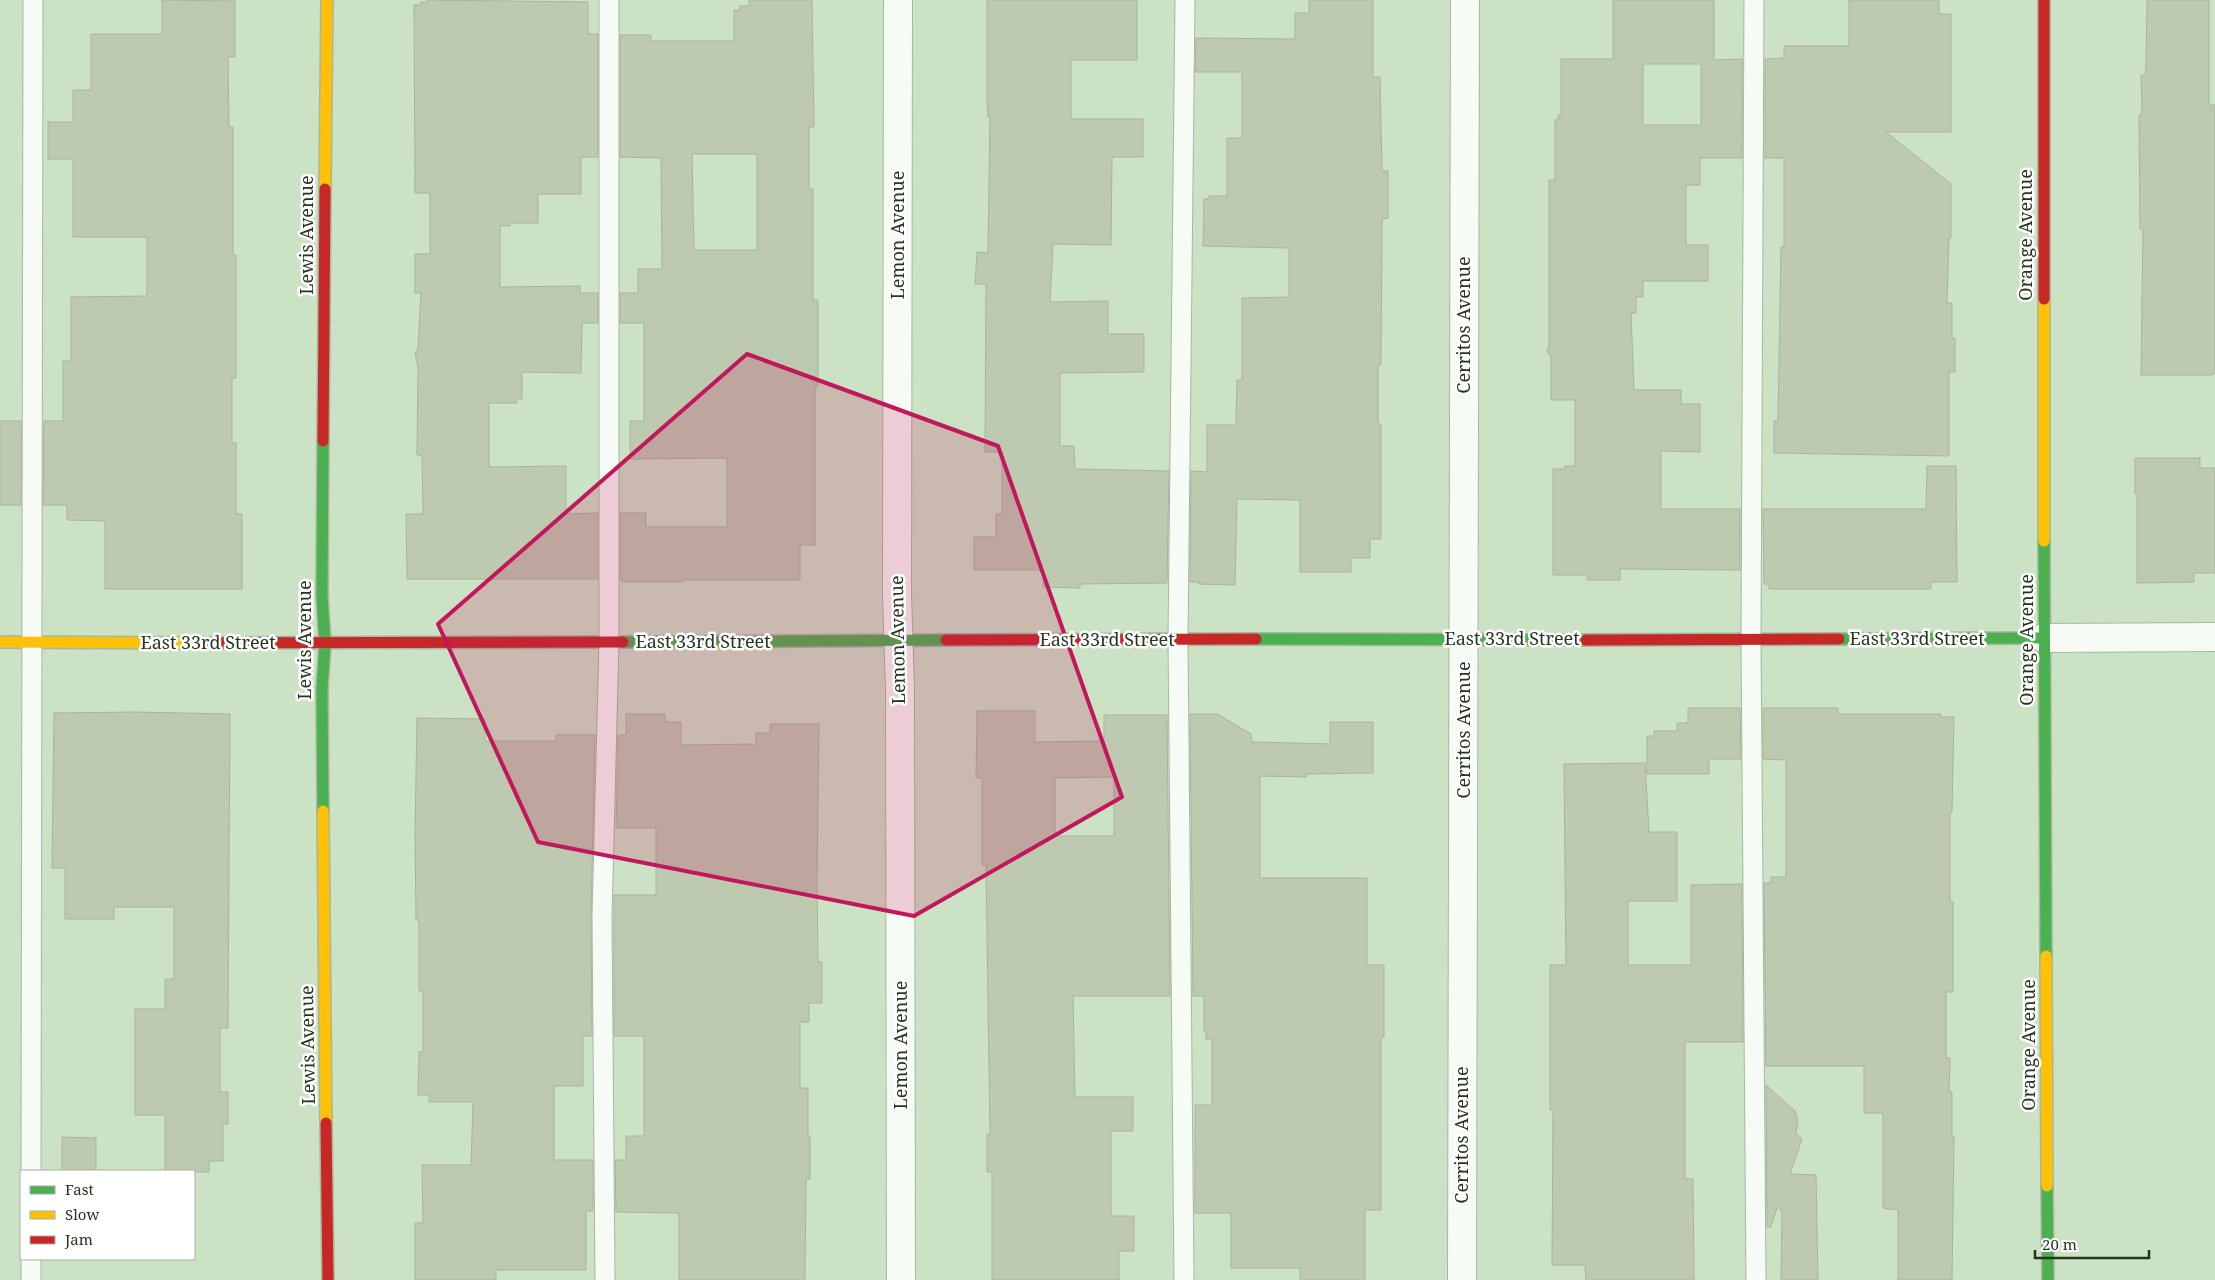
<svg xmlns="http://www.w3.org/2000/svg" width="2215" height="1280" viewBox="0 0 2215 1280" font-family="'Noto Serif',serif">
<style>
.building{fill:#bdcab0;stroke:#a8b59b;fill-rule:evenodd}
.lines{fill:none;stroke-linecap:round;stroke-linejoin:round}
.lane-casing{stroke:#a6b8a0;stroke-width:21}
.street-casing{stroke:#a6b8a0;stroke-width:30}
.fast-casing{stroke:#a6b8a0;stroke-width:14}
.slow-casing{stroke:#a6b8a0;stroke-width:14}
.jam-casing{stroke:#a6b8a0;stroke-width:14}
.lane{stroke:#f7fbf6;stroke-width:19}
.street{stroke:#f7fbf6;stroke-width:28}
.fast{stroke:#4caf50;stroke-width:11}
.slow{stroke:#ffc107;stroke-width:11}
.jam{stroke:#c62828;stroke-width:11}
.marked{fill:#c2185b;fill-opacity:0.2;stroke:#c2185b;stroke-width:4;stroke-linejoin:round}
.labels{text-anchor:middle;stroke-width:5;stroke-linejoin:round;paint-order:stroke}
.street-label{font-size:18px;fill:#25351f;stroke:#fff}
</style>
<rect width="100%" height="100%" fill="#cbe2c4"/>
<!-- building -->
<g class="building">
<polygon points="162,0 235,1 235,57 228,57 229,127 233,127 233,255 236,255 236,378 232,378 232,443 236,443 236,514 242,514 242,589 105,589 105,521 67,520 67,505 43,505 44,421 63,421 63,361 71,361 71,297 147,296 147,237 73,237 73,159 48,159 48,122 73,122 73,90 91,90 91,34 162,34"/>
<polygon points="427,0 588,2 588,34 598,34 598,157 581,157 581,194 538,194 538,223 510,223 510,226 500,226 500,287 580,286 580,293 598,293 598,323 582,323 581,373 522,372 522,399 517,399 517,403 489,403 489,467 566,466 566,514 598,513 598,579 407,579 406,514 423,514 422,455 417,455 418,367 415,353 418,349 421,293 415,293 415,254 430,254 430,193 415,193 414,5 421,5 421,2 427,2"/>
<path d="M 749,0 L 812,0 L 814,127 L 809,127 L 809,189 L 813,189 L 813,300 L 818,300 L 818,386 L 816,386 L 815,393 L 815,545 L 800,545 L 800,580 L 682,580 L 682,582 L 622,582 L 622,579 L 620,579 L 620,513 L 646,513 L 646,527 L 727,527 L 727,458 L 630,459 L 630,421 L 644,421 L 644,323 L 620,323 L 620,293 L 638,293 L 638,269 L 662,269 L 661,158 L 620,157 L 620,35 L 651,35 L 651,41 L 734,41 L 734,10 L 739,11 L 740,6 L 749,6 ZM 692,154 L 757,154 L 757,250 L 694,250 Z"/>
<polygon points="987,0 1137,0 1137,60 1071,60 1071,119 1143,119 1143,157 1112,157 1111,245 1053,244 1050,302 1108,301 1108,334 1144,334 1144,372 1060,373 1060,446 1074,446 1075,469 1169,471 1167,583 1080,584 1080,588 1043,587 1044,570 974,570 974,537 996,537 996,514 1002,514 1002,452 985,452 986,284 975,284 977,252 988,253 990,117 988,117 987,102"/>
<polygon points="1309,0 1373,0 1373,77 1380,77 1382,171 1388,171 1388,218 1382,219 1382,228 1381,365 1378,365 1378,424 1381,424 1381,539 1370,539 1370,558 1351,558 1351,572 1300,572 1300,500 1237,499 1235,585 1199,584 1199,582 1190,582 1191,471 1207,472 1207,425 1236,425 1237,380 1242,380 1242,298 1289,297 1289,248 1203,246 1204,199 1209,199 1209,196 1227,196 1227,138 1242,138 1242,72 1195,72 1196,38 1295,39 1295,13 1309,13"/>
<path d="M 1613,0 L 1714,0 L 1714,60 L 1742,59 L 1742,158 L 1700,158 L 1700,185 L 1686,185 L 1686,245 L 1708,245 L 1708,281 L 1643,281 L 1643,297 L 1636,297 L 1636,313 L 1631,313 L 1634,390 L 1681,390 L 1681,404 L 1700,404 L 1700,452 L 1661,451 L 1661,509 L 1740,509 L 1740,570 L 1620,569 L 1620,580 L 1587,580 L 1587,575 L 1553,575 L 1553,469 L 1565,469 L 1565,466 L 1575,466 L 1575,400 L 1551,400 L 1551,357 L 1547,351 L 1549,346 L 1549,180 L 1555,180 L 1555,120 L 1558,120 L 1558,115 L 1561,115 L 1561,59 L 1613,59 ZM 1643,64 L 1701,64 L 1701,125 L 1643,125 Z"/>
<polygon points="1849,0 1939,0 1939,14 1951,14 1951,132 1886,132 1951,184 1951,238 1949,238 1947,303 1952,303 1952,338 1955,338 1955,372 1949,372 1949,456 1774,453 1774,421 1778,421 1781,247 1784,247 1784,158 1765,158 1765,59 1784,58 1784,46 1849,46"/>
<polygon points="2147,0 2209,0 2209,105 2215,105 2215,373 2212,375 2141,375 2143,229 2140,229 2139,115 2141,115 2142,108 2141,75 2145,75 2146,66"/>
<rect x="0" y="421" width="21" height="84"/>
<polygon points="2135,458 2200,458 2200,468 2215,468 2215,573 2194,573 2194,582 2137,583 2137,494 2135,494"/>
<polygon points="1927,466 1956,466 1957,582 1931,582 1931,589 1769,589 1769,584 1764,584 1763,509 1926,509"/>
<polygon points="1688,708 1740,708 1741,759 1709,759 1709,774 1647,774 1647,736 1654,736 1654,731 1677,731 1677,723 1688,723"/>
<polygon points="1763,708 1838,708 1838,714 1941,714 1941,717 1954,717 1952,812 1950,812 1950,902 1953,902 1953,992 1946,992 1946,1058 1950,1058 1949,1092 1952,1092 1952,1137 1954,1137 1952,1280 1898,1280 1898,1210 1883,1208 1883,1113 1864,1113 1864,1066 1766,1066 1764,883 1771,883 1771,877 1786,877 1786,760 1763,759"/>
<path d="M 977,711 L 1035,711 L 1035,742 L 1104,741 L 1104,715 L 1167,715 L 1170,996 L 1073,996 L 1075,1097 L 1133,1097 L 1133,1131 L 1111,1131 L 1111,1216 L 1134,1216 L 1134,1251 L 1119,1251 L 1119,1280 L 992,1280 L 992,1172 L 987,1172 L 987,1134 L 990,1134 L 986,865 L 982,865 L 982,778 L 976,778 ZM 1114,777 L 1114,836 L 1055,836 L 1055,778 Z"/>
<polygon points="134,712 230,714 228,1028 220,1028 220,1092 228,1092 228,1124 223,1124 223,1161 209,1161 209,1172 165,1171 165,1115 135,1115 135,1009 165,1009 165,979 174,979 174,907 114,907 114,919 65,919 65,868 52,868 54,713"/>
<polygon points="626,714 665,714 665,722 681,722 681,745 756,744 756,733 770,733 770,724 819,724 817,880 818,962 822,962 822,1003 809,1003 809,1022 800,1022 800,1088 808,1088 808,1136 810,1136 810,1179 806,1179 805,1280 679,1280 679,1213 616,1212 615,1160 626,1160 626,1136 644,1136 644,1036 614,1036 614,895 656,895 656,828 616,828 618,735 626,735"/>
<polygon points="1190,714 1217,714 1251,734 1252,742 1330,744 1330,722 1373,722 1373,773 1306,774 1306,777 1260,776 1260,878 1367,878 1367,965 1384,965 1384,1037 1381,1037 1381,1210 1365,1210 1365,1280 1300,1280 1300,1268 1231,1268 1231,1213 1195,1213 1195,1105 1212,1105 1212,1039 1206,1039 1206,1032 1204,1032 1204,996 1193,996"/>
<polygon points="417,718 485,719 485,741 556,741 556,735 595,735 591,917 592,1036 583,1036 583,1086 554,1086 554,1160 593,1160 593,1211 586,1211 586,1270 496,1270 496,1280 415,1280 415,1223 423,1223 422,1165 471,1165 473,1102 429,1102 429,1095 418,1095 419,1052 423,1052 423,991 419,991 419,920 416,920 415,833"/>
<polygon points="1645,763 1649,832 1677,832 1677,901 1628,901 1628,965 1691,965 1691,885 1742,884 1743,1042 1685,1042 1685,1179 1693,1179 1694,1280 1586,1280 1585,1265 1552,1265 1553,1110 1550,1110 1550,965 1566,965 1564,764"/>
<polygon points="1766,1085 1795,1111 1798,1121 1796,1133 1802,1139 1790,1174 1816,1175 1818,1280 1781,1280 1782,1212 1781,1212 1781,1208 1777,1208 1771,1227 1767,1227"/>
<polygon points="62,1137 96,1138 96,1171 62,1171"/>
</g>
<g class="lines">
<defs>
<g id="lane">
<polyline points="1754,0 1751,640 1756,1280"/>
<polyline points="31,1171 33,0"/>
<polyline points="31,1280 31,1259"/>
<polyline points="605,1280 602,917 609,642 609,0"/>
<polyline points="1184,1280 1178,639 1185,0"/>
</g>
<g id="street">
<polyline points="898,0 897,595 900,688 901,1280"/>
<polyline points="2044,638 2215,637"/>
<polyline points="1462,1280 1465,0"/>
</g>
<g id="fast">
<polyline points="2044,541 2046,956"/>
<polyline points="1256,639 1586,640"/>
<polyline points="1839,639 2044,638"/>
<polyline points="623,642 946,640"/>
<polyline points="323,811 322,689 325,644 322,595 323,441"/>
<polyline points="2047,1186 2048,1280"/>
</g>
<g id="slow">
<polyline points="325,189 327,0"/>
<polyline points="2044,299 2044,541"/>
<polyline points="0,642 198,643"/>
<polyline points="323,811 326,1123"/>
<polyline points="2046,956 2047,1186"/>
</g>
<g id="jam">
<polyline points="2044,0 2044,299"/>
<polyline points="323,441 325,189"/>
<polyline points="946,640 1256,639"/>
<polyline points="1586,640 1839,639"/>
<polyline points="198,643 623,642"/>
<polyline points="326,1123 328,1280"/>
</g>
</defs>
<!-- lane casing -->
<use href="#lane" class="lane-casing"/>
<!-- street casing -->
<use href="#street" class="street-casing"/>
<!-- fast casing -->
<use href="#fast" class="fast-casing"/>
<!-- slow casing -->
<use href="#slow" class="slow-casing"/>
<!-- jam casing -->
<use href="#jam" class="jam-casing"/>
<!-- lane -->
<use href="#lane" class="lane"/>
<!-- street -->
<use href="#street" class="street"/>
<!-- fast -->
<use href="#fast" class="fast"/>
<!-- slow -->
<use href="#slow" class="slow"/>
<!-- jam -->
<use href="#jam" class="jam"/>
</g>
<!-- marked area -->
<path class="marked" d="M 747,354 L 998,446 L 1122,797 L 914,916 L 538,842 L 438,624 Z"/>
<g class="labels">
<!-- street labels -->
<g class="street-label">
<text transform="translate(307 235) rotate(-90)" y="6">Lewis Avenue</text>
<text transform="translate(898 235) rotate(-90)" y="6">Lemon Avenue</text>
<text transform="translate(2026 235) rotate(-90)" y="6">Orange Avenue</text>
<text transform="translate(1464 325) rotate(-90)" y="6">Cerritos Avenue</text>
<text x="1512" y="645">East 33rd Street</text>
<text x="1917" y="645">East 33rd Street</text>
<text transform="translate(305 640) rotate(-90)" y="6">Lewis Avenue</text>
<text transform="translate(898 640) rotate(-91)" y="6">Lemon Avenue</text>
<text x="1107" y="646">East 33rd Street</text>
<text transform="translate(2027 640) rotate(-90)" y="6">Orange Avenue</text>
<text x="703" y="648">East 33rd Street</text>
<text x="208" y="649">East 33rd Street</text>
<text transform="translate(1464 730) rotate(-90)" y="6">Cerritos Avenue</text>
<text transform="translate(308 1045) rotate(-91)" y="6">Lewis Avenue</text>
<text transform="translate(901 1045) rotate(-90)" y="6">Lemon Avenue</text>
<text transform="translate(2029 1045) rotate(-90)" y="6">Orange Avenue</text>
<text transform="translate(1462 1135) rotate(-90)" y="6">Cerritos Avenue</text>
</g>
</g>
<!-- legend -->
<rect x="20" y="1170" width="175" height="90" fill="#ffffff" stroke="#a8aea5"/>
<rect x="30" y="1186" width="25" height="8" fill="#4caf50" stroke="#a8aea5"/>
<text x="65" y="1195" font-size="15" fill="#25351f">Fast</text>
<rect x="30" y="1211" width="25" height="8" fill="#ffc107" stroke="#a8aea5"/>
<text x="65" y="1220" font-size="15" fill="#25351f">Slow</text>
<rect x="30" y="1236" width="25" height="8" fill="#c62828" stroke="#a8aea5"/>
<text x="65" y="1245" font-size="15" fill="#25351f">Jam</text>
<!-- scale -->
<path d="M2035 1250v8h114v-8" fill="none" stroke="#25351f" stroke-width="2.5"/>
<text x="2042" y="1250" font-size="15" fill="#25351f" stroke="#ffffff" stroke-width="4" paint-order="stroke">20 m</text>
</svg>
